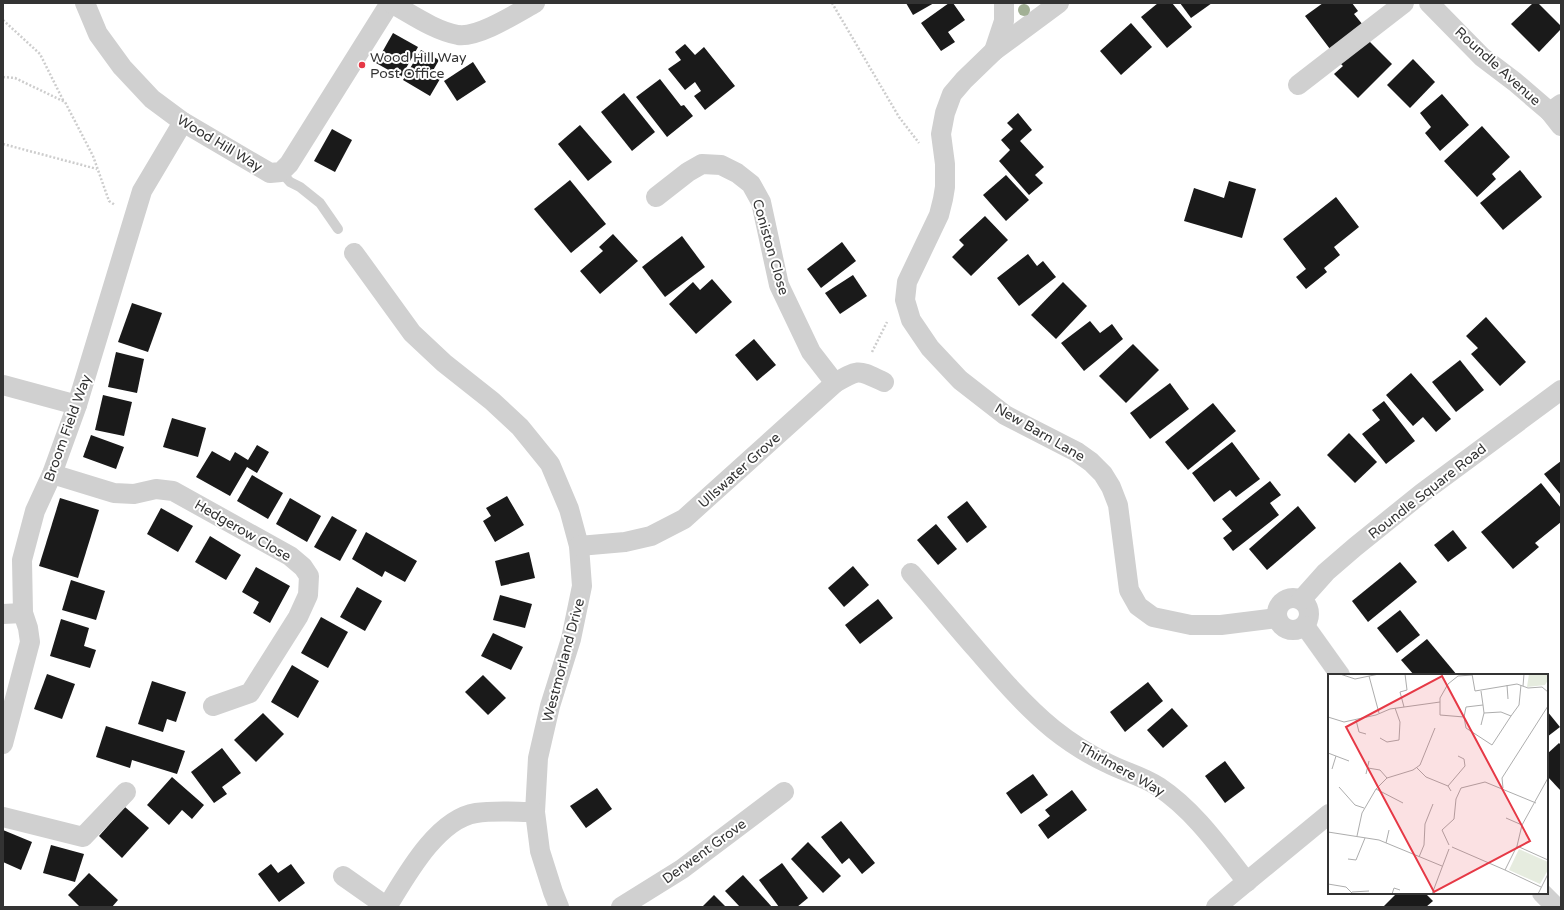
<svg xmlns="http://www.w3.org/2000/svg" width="1564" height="910" viewBox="0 0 1564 910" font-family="'Varela Round',sans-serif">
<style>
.building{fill:#1a1a1a}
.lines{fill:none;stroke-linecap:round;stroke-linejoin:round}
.path{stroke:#cdcdcd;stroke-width:2.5;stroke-dasharray:2 2;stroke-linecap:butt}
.service{stroke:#d0d0d0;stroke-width:10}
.minor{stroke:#d0d0d0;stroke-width:20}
.tree{fill:#a2b095}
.poi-dot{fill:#e63946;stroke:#fff;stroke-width:1.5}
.labels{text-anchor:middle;stroke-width:4;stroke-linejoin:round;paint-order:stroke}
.poi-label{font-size:14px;fill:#333;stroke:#fff;text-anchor:start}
.street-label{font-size:14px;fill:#333;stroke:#fff}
.inset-road{fill:none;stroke:#adadad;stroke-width:1}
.view{fill:#e63946;fill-opacity:0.15;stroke:#e63946;stroke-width:2}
.inset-edge{fill:none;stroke:#333;stroke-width:2}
</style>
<rect width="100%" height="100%" fill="#fff"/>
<!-- building -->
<g class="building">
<polygon points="906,3 934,3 913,15"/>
<polygon points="949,3 953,3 965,20 948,32 955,42 941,51 921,23"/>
<polygon points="1158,3 1172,3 1192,27 1167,48 1141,17"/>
<polygon points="1180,3 1212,3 1191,18"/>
<polygon points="1323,3 1352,3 1358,11 1354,14 1363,25 1330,49 1305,16"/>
<polygon points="1533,3 1538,3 1561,26 1561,29 1539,52 1511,24"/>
<polygon points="1131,23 1152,47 1121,75 1100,51"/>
<polygon points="393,33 418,47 401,77 376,63"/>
<polygon points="1365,37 1392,64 1358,98 1334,74 1343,66 1340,63"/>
<polygon points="685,44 695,55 704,47 735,86 705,110 694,96 701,91 695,82 685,90 668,69 681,60 675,52"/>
<polygon points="421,50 439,60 431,74 440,79 430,96 403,80"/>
<polygon points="1413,59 1435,82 1410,108 1387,85"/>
<polygon points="473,62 486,82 457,101 444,81"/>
<polygon points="660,79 681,106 684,105 693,116 667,137 636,97"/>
<polygon points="624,93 655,132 632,151 601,112"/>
<polygon points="1442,94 1469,125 1440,151 1425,133 1431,127 1420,113"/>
<polygon points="1018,113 1032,130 1020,141 1044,167 1035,175 1043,183 1029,195 999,161 1010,150 1001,140 1013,129 1007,123"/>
<polygon points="580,125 612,162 588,181 558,144"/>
<polygon points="1482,126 1510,157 1492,174 1496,179 1477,197 1444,161"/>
<polygon points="332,129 352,140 335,172 314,161"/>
<polygon points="1520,170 1542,197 1503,230 1480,203"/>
<polygon points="1006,175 1029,200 1006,221 983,195"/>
<polygon points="570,180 606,224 571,253 534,209"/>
<polygon points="1229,181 1256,189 1242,238 1184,221 1194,188 1224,198"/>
<polygon points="1336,197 1359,227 1334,247 1340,255 1324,268 1327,272 1306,289 1296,277 1306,269 1283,239"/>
<polygon points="985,216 1008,240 971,276 952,257 964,245 959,240"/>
<polygon points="613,234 638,261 600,294 580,271 603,251 599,247"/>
<polygon points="682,236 705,267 665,297 642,267"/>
<polygon points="842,242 856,261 821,288 807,269"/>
<polygon points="1028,254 1037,266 1043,261 1056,277 1019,306 997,278"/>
<polygon points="853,275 867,296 840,314 825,293"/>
<polygon points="712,279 732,302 696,334 669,304 693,282 700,290"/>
<polygon points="1063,282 1087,306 1056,339 1031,315"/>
<polygon points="132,303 162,313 148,352 118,342"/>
<polygon points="1486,317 1526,362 1500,386 1471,354 1478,348 1466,336"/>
<polygon points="1090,321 1100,333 1112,324 1123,339 1084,371 1061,343"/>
<polygon points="754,339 776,365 757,381 735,355"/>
<polygon points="1133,344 1159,370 1126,403 1099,376"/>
<polygon points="116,352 144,359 137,393 108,387"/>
<polygon points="1460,360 1484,390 1456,412 1432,382"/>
<polygon points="1411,373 1451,419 1436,432 1423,417 1413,426 1386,395"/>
<polygon points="1170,383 1189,409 1150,439 1130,413"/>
<polygon points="103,395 132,402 124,436 95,430"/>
<polygon points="1384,401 1415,441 1386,464 1362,434 1380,420 1372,410"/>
<polygon points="1213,403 1236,431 1188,470 1165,442"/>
<polygon points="172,418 206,428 198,457 163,447"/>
<polygon points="1349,433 1377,462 1355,483 1327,455"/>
<polygon points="91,435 124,447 116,469 83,457"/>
<polygon points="1232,442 1260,479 1236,497 1230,490 1214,502 1192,473"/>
<polygon points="257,445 269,452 257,473 247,467 230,496 196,477 212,451 230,461 235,452 248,460"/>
<polygon points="1561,461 1561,495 1544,474"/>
<polygon points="252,475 283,493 268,519 237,501"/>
<polygon points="1270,481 1281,495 1270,503 1279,515 1233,551 1223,538 1232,531 1222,519"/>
<polygon points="1541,483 1561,508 1561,522 1535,543 1539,547 1513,569 1481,532"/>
<polygon points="507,496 524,525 495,542 483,521 491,516 486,508"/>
<polygon points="60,498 99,510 78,578 39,566"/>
<polygon points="290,498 321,516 307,542 276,524"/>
<polygon points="967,501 987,527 967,543 947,517"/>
<polygon points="1298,506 1316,528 1267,570 1249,549"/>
<polygon points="161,508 193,526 178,552 147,534"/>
<polygon points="332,516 357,530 340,561 314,547"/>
<polygon points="936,524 957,549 938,565 917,540"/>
<polygon points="1453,530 1467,548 1448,562 1434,545"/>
<polygon points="366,532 417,561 405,582 385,571 382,577 352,559"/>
<polygon points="210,536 241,555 226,580 195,562"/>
<polygon points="529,552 535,578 501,586 495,561"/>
<polygon points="1400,562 1417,582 1368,622 1352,601"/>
<polygon points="853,566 869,585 844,607 828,588"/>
<polygon points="256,567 290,586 270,623 253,613 259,602 242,592"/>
<polygon points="71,580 105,591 96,620 62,610"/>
<polygon points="357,587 382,601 365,631 340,617"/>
<polygon points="500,595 532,604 525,628 493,620"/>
<polygon points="878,599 893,618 860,644 845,625"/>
<polygon points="1400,610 1420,635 1397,653 1377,628"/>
<polygon points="321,617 348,632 328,668 301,653"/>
<polygon points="61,619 89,628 84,646 96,650 90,668 50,656"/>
<polygon points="493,633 523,647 511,670 481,656"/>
<polygon points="1427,639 1457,675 1414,675 1401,660"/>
<polygon points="292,665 319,681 298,718 271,702"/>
<polygon points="47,674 75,684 62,719 34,709"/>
<polygon points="483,675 506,698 488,715 465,692"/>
<polygon points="152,681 186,692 176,722 167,719 163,732 138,724"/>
<polygon points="1148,682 1163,701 1125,732 1110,712"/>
<polygon points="1172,708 1188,726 1163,748 1147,730"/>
<polygon points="1547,711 1560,727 1547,737"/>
<polygon points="263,713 284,734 256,762 234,740"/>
<polygon points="106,726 185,751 177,774 132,760 130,768 96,757"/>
<polygon points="1559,743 1561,745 1561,791 1547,776 1547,754"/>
<polygon points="222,748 241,773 222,787 227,794 214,803 191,772"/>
<polygon points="1225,761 1245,788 1225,803 1205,776"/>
<polygon points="1033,774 1048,795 1021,814 1006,793"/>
<polygon points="172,777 204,805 192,819 182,810 169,825 147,805"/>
<polygon points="597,788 612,809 586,828 570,806"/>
<polygon points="1072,790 1087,810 1048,839 1038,825 1050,816 1045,810"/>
<polygon points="125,807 149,828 122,858 99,836"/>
<polygon points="841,821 875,863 862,874 849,858 842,864 821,837"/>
<polygon points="3,830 32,842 21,870 3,862"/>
<polygon points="808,842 841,876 823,893 791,859"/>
<polygon points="51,845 84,854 75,882 43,873"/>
<polygon points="782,863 808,898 797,907 779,907 759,880"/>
<polygon points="271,864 278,873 291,864 305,883 279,902 258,874"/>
<polygon points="89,873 118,900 112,907 80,907 68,895"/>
<polygon points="743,875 772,907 740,907 725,891"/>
<polygon points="1397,893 1425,893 1433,901 1426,907 1383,907"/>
<polygon points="714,895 726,907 702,907"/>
</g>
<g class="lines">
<!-- path -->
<g class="path">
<polyline points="832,3 899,117 919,143"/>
<polyline points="3,4 3,3"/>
<polyline points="3,20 40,54 64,102"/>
<polyline points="3,77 15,78 65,102 93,156 109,201 115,205"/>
<polyline points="3,144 97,169"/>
<polyline points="872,352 887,322"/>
</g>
<!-- service -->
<polyline class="service" points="281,172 290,182 300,187 320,203 338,229"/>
<!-- minor -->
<g class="minor">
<polyline points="85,3 98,34 122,67 152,99 183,122 270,173 281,172 289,164 390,3"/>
<path d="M 391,3 C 411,14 435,31 458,35 C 478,38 517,13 535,3"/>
<polyline points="1059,3 994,51 964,80 952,94 945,113 941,134 945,164 945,187 943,199 939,215 907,282 905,300 911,320 930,348 960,380 1005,415 1077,452 1091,462 1103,474 1111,487 1118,505 1129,590 1138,606 1153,617 1191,625 1221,625 1277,618"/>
<polyline points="1429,3 1482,57 1515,82 1550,112"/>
<polyline points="994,51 1004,21 1004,3"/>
<polyline points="1298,85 1404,3"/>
<polyline points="1561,104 1550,112 1561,126"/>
<polyline points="656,197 688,172 702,164 721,165 737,173 751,184 761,202 779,285 811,352 835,383"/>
<polyline points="354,253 412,333 444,363 492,401 520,427 550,464 569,509 579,546 582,586 571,639 550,706 538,758 535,812 540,851 553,892 559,907"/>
<polyline points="3,385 77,405"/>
<polyline points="52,474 114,493 134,494 156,489 173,491 290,556 303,567 309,576 308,595 298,617 250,693 213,706"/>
<path d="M 579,546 L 625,542 L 651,536 L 684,519 L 835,383 C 860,368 858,370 884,382"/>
<path d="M 911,573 C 933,598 954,624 976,649 C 1000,677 1024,705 1053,729 C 1068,741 1090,755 1107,763 C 1124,772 1143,776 1159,787 C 1195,811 1221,849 1247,882"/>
<circle cx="1293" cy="614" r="16"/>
<polyline points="1301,600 1326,572 1355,547 1422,493 1561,390"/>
<polyline points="3,614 23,613"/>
<polyline points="1305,626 1340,675"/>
<polyline points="3,744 30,642 28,628 23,613 22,560 35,511 52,474 77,405 142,191 183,122"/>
<polyline points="3,817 83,837 126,792"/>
<path d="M 343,876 L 387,907 C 406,876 437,819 476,813 C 494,810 516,812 535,812"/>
<polyline points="1542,893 1556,907"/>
<polyline points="621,907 682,869 784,792"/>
<polyline points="1216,907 1329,814"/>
</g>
</g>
<!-- trees -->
<circle class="tree" cx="1024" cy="10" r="6"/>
<!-- markers -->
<circle class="poi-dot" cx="362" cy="65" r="4"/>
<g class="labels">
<!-- poi labels -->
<g class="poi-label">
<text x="370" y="62">Wood Hill Way<tspan x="370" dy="16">Post Office</tspan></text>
</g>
<!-- street labels -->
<g class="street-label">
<text transform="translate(1498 66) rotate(42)" y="5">Roundle Avenue</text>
<text transform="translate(220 143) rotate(31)" y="5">Wood Hill Way</text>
<text transform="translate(771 247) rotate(74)" y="5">Coniston Close</text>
<text transform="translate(67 428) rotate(-70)" y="5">Broom Field Way</text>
<text transform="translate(1040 432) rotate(30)" y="5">New Barn Lane</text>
<text transform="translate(739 470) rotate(-42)" y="5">Ullswater Grove</text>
<text transform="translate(1427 491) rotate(-38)" y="5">Roundle Square Road</text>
<text transform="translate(243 530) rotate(30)" y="5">Hedgerow Close</text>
<text transform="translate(563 660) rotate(-75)" y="5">Westmorland Drive</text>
<text transform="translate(1122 769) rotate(29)" y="5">Thirlmere Way</text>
<text transform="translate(704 851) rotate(-36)" y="5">Derwent Grove</text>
</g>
</g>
<!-- overview -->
<g transform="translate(1328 674)">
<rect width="220" height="220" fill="#fff"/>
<path d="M 201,0 L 220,0 L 220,6 L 217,11 L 199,13 ZM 191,175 L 220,188 L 220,196 L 212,210 L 181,196 Z" fill="#e6ecdf"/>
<path class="inset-road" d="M 12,0 L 27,5 L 51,0M 144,0 L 147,17 L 189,10 L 200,14 L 214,13 L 220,18M 144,1 L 130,2 L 120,10 L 112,24 L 112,41 L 136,43 L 138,54 L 164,71 L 183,42M 41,2 L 51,39M 179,11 L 180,25M 195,12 L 196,0M 155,31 L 156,39 L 173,38 L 183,42 L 191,31 L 193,11M 76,33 L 72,18 L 79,16 L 77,0M 0,43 L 16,48 L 48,41 L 62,35 L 112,28M 136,43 L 138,33 L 155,31 L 153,17M 28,46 L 31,58 L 38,60M 153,51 L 156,39M 52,64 L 59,68 L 71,66 L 72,48 L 67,34M 0,79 L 21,87M 40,94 L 52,96 L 59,104M 89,94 L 98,103 L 120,112 L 123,117M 4,95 L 8,82M 38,100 L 41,87M 120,112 L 137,92 L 136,85 L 130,82M 11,113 L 27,131 L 36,134M 175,114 L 174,104 L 220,32M 48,115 L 75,129M 178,144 L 194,151M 0,158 L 51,166 L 114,192M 29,162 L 34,139 L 48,115 L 59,104 L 85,96 L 92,91 L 107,54M 58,169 L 61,156M 121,171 L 114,156 L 126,145 L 128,125 L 133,114 L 157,108 L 208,129M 189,172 L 194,151 L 220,104M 124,173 L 177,196M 91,183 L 96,171 L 97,150 L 105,130M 20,185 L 28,186 L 37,164M 0,210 L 18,213 L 25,220M 213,213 L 177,196 L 189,172 L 220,186M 24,218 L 41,217M 64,220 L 66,214 L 72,216M 104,220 L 121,175M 210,220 L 220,200"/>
<path class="view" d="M 114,2 L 202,167 L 106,218 L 18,53 Z"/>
<rect width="220" height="220" class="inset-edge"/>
</g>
<!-- border -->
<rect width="1564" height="910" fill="none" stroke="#333333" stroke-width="8"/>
</svg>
